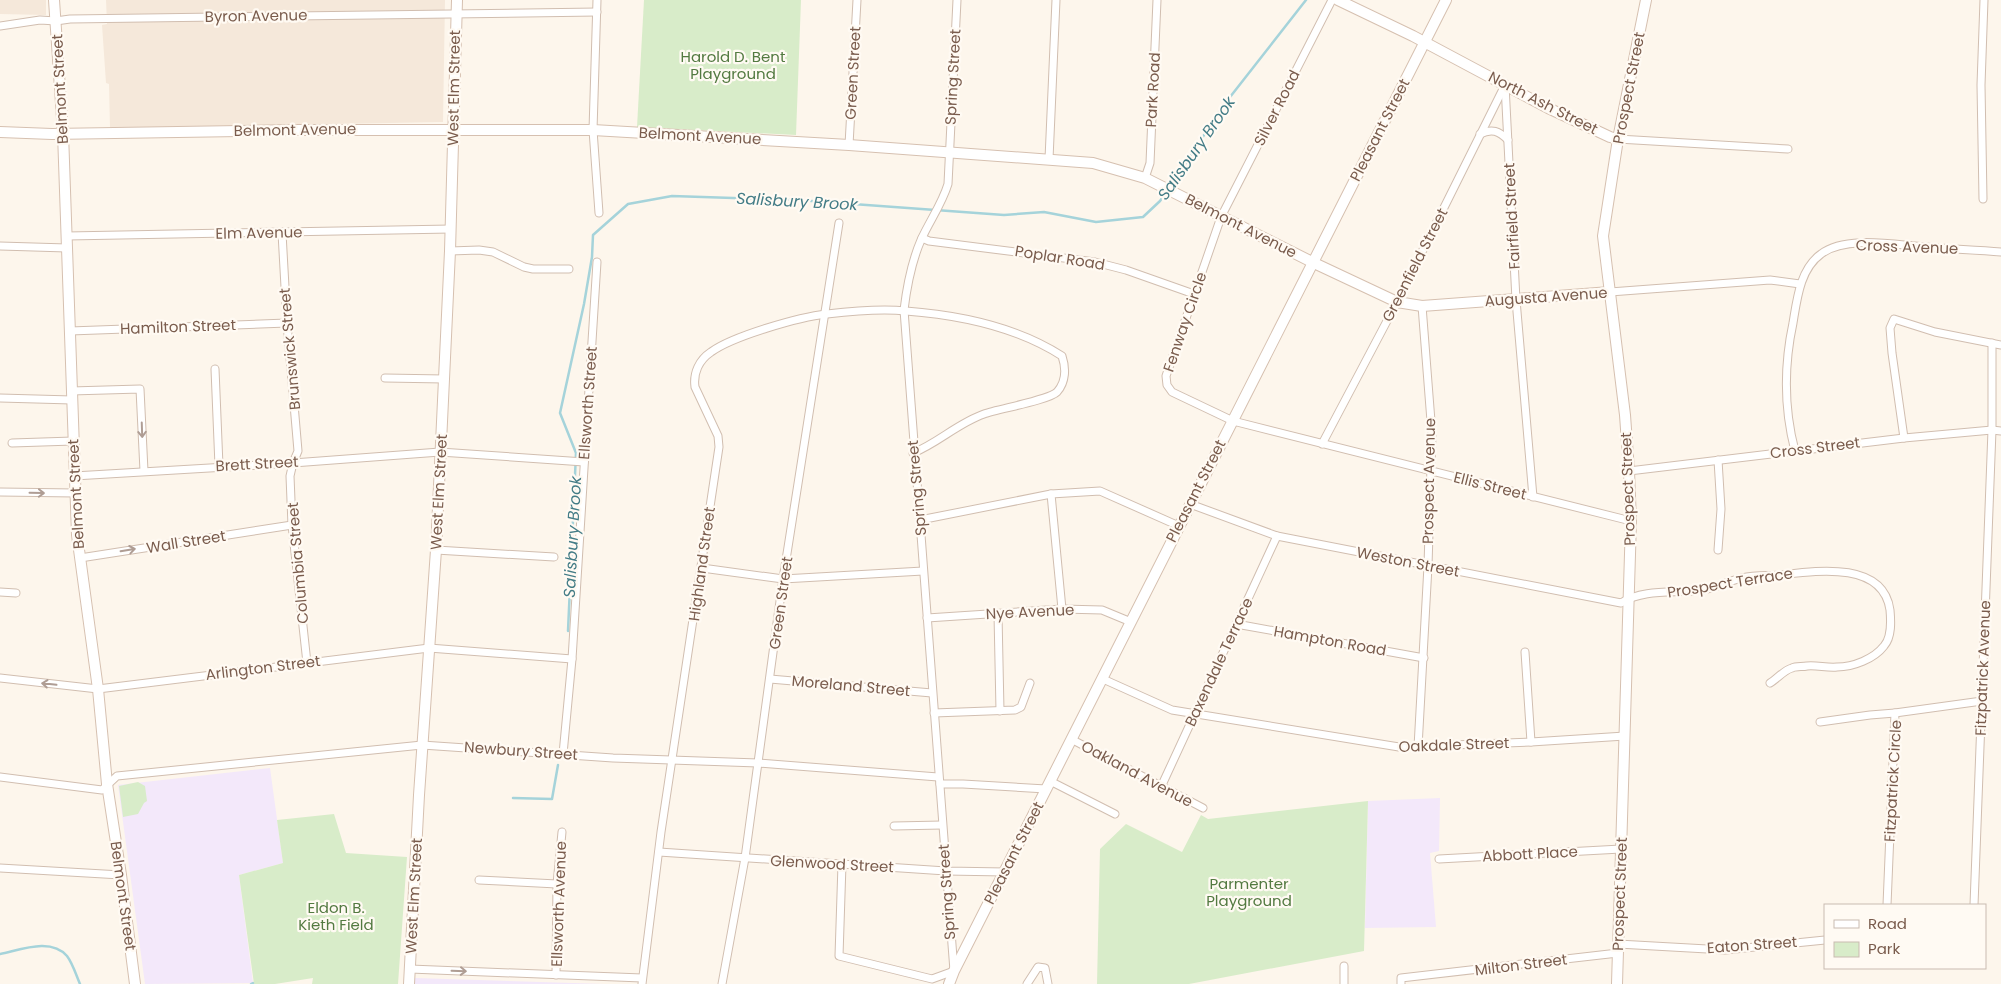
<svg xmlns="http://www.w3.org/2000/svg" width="2001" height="984" viewBox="0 0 2001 984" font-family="Poppins,sans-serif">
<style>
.residential{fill:#f5e8da}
.education{fill:#f3e8fa}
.green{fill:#d8ecc9}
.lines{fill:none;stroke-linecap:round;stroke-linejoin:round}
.stream{stroke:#a5d3da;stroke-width:2.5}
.street-casing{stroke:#d1beb0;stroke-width:9}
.secondary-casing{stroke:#d6c0b0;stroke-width:12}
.street{stroke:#fff;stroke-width:7}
.secondary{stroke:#fff;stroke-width:10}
.oneway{stroke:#af9d94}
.labels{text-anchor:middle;stroke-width:4.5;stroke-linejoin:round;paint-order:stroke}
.street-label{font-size:15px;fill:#7a5c4d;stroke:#fffaf3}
.park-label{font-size:15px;fill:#537a41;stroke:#fffaf3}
.water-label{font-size:16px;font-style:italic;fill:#437c86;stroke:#fffaf3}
</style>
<rect width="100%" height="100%" fill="#fdf6ec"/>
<!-- residential -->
<g class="residential">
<polygon points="0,0 46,0 46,15 0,14"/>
<polygon points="106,0 445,0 443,122 110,128 109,84 106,83 102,25 107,24"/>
</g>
<!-- education -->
<g class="education">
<polygon points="270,768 283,863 239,875 253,983 145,984 118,785"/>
<polygon points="1440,798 1439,851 1430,853 1436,927 1365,928 1368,801"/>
<polygon points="415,978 604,984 415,984"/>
</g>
<!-- green -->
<g class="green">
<polygon points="644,0 801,0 796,135 637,127"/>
<polygon points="138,782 145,786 147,801 144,803 138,814 123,817 119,786"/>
<polygon points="1368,801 1364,951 1189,984 1097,984 1100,849 1126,824 1182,852 1201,815 1208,819"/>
<polygon points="334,814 346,853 407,857 398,984 312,984 313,978 275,984 254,984 239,875 283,863 277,820"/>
</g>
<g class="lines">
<!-- stream -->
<g class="stream">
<polyline points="1170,187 1223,106 1306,0"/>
<polyline points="568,631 576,453 560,413 584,304 592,257 593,235 628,204 672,196 798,200 1004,215 1044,212 1096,222 1143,217 1160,201 1167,191"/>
<polyline points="513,798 552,799 558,765"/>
<path d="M 0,954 C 20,950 51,937 67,956 C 73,964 76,975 80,984"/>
<polyline points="251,984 253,983"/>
</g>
<defs>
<g id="street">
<polyline points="597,0 593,130 599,213"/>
<polyline points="1332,0 1221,217 1166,376 1167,385 1172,392 1233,421 1631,521"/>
<polyline points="0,26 40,20 56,21 70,19 597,12"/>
<polyline points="1505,85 1516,300 1533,497"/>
<path d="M 1480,134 C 1492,128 1499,131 1508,140"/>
<polyline points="1618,139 1788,149"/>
<polyline points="849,145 857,0"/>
<polyline points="1049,159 1056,0"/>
<polyline points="1145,178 1150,163 1157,0"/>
<polyline points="1983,199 1981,85 1984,0"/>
<polyline points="282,233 287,323 298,451 293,463 290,476 292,525 307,663"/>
<polyline points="67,236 451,229"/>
<polyline points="922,238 929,241 1095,262 1126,270 1194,294"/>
<polyline points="0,246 67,248"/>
<polyline points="450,251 479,250 493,252 524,267 533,269 569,269"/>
<polyline points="1610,292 1770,280 1800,284"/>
<polyline points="70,331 287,323"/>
<polyline points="215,369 219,466"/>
<polyline points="385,378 444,379"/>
<polyline points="71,391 140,389 144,471"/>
<polyline points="0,398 72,400"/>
<polyline points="1904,438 1892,353 1890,328 1894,319 1935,332 2001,345"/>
<polyline points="12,443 73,441"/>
<polyline points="1322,444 1397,302 1505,85"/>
<path d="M 1795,451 C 1784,409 1784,365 1793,323 C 1797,299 1800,269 1821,254 C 1846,235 1895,245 1925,247 C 1950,249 1976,250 2001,252"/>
<polyline points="1718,460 1721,509 1718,550"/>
<polyline points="1629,471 1904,438 1992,430 2001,431"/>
<polyline points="74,476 293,463 440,452 584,462"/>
<polyline points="0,492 75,493"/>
<polyline points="1051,494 1062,609"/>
<path d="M 1190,504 L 1277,536 L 1621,603 C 1645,588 1676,594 1702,590 C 1716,588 1728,581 1742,578 C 1755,575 1767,576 1780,575 C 1814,571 1883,560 1890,610 C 1891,621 1892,637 1884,646 C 1874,659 1853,667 1837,667 C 1827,668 1817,665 1807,666 C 1802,667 1796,666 1792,668 C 1784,670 1777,679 1770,683"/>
<polyline points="920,520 1051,494 1100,491 1179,526"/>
<polyline points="436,550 554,557"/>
<polyline points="80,558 292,525"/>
<polyline points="702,568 783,579 923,571"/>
<polyline points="0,592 16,593"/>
<polyline points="998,614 1000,711"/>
<polyline points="927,618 1062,609 1102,610 1131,622"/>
<polyline points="1236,624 1424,658"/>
<polyline points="1525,652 1531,742"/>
<polyline points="0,678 98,689 429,648 572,659"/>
<polyline points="770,679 932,693"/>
<polyline points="1103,679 1172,710 1399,747 1531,742 1625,736"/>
<polyline points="934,713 1015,710 1021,707 1030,683"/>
<polyline points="1820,722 1870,715 1895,713"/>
<polyline points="1071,739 1203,808"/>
<polyline points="1418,747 1428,566 1432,434 1422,306"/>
<polyline points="563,754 572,659 597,262"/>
<polyline points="0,777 102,790 117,776 422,745 613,758 758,763 938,777"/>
<polyline points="1050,781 1115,814"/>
<polyline points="940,784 963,784 1046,789"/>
<polyline points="1161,787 1277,536"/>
<polyline points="894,826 942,825"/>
<polyline points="659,852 946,871 1005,872"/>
<polyline points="1439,859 1621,849"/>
<path d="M 842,864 L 839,956 L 932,979 L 954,971 L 904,310 C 907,285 911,263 921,240 C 930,220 942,204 948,184 L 957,0"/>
<polyline points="0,868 121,875"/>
<polyline points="479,880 557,884"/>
<polyline points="1887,905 1895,713 1982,701"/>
<polyline points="1974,905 1992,430 1992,343"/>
<polyline points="1618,944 1725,950 1825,940"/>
<polyline points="410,969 642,978"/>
<polyline points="556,975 557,884 562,832"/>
<path d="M 642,984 L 661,832 L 719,447 L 718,436 L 695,387 C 693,373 699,360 711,352 C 733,336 799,317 827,314 C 852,311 881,308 906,311 C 959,315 1017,327 1062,356 C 1066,368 1066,382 1057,392 C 1049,400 998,409 984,414 C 958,423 938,443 913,453"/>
<polyline points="722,984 745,858 783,579 839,223"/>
<polyline points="1027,984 1038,967 1045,968 1048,984"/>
<polyline points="1344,984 1344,966"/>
<polyline points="1401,984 1401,978 1618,953"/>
</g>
<g id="secondary">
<polyline points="54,0 63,133 77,535 98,689 107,784 121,875 135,984"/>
<polyline points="1338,0 1413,36 1548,108 1610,137 1618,139"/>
<polyline points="0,132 52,134 298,130 593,130 849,145 1093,163 1145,178 1314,263 1397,302 1422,306 1610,292"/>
<polyline points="409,984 419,795 436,550 444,379 450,251 457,0"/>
<polyline points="949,984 954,971 1446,0"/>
<polyline points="1617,984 1631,521 1629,471 1625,415 1603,236 1618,139 1646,0"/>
</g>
</defs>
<!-- street casing -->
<use href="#street" class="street-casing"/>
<!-- secondary casing -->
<use href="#secondary" class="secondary-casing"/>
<!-- street -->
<use href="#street" class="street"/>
<!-- secondary -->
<use href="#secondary" class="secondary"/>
</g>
<!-- one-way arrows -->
<defs><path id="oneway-shaft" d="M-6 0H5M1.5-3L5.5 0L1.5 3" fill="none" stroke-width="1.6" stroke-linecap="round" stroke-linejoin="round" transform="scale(1.25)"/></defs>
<g class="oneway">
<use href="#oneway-shaft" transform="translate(142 430) rotate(88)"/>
<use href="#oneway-shaft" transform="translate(37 493) rotate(1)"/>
<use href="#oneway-shaft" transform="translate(128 550) rotate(-9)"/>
<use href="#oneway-shaft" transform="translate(49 684) rotate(-174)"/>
<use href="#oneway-shaft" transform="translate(459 971) rotate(2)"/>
</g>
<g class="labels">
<!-- street labels -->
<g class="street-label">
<text transform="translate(256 16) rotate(-1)" y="5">Byron Avenue</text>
<text transform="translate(853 73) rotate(-87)" y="5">Green Street</text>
<text transform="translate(953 77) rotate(-87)" y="5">Spring Street</text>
<text transform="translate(454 88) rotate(-89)" y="5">West Elm Street</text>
<text transform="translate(1629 88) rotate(-79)" y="5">Prospect Street</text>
<text transform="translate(60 89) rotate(-93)" y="5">Belmont Street</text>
<text transform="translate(1153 90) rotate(-87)" y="5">Park Road</text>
<text transform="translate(1543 103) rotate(27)" y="5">North Ash Street</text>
<text transform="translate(1277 108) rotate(-63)" y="5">Silver Road</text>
<text transform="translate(295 130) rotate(-1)" y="5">Belmont Avenue</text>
<text transform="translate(1380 130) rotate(-63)" y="5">Pleasant Street</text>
<text transform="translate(700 136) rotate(3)" y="5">Belmont Avenue</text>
<text transform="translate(1512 216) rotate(-93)" y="5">Fairfield Street</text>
<text transform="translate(1241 226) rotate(27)" y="5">Belmont Avenue</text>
<text transform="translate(259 233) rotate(-1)" y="5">Elm Avenue</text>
<text transform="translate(1907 247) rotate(2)" y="5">Cross Avenue</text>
<text transform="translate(1060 258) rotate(9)" y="5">Poplar Road</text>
<text transform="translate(1415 265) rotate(-63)" y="5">Greenfield Street</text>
<text transform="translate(1546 297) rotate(-4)" y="5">Augusta Avenue</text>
<text transform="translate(1185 322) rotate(-71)" y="5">Fenway Circle</text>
<text transform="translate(178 327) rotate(-2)" y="5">Hamilton Street</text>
<text transform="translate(290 349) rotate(-95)" y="5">Brunswick Street</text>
<text transform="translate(588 403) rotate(-86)" y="5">Ellsworth Street</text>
<text transform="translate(1815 448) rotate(-7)" y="5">Cross Street</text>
<text transform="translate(257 464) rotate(-3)" y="5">Brett Street</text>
<text transform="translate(1429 481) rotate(-89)" y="5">Prospect Avenue</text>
<text transform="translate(1490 486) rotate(14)" y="5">Ellis Street</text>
<text transform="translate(917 488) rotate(-95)" y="5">Spring Street</text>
<text transform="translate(1628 489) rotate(-92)" y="5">Prospect Street</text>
<text transform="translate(1196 491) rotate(-63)" y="5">Pleasant Street</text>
<text transform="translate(439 492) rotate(-87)" y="5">West Elm Street</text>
<text transform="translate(76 494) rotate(-93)" y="5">Belmont Street</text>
<text transform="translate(186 542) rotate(-9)" y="5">Wall Street</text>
<text transform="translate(1408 562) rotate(11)" y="5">Weston Street</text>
<text transform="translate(298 563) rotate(-95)" y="5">Columbia Street</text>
<text transform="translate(702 564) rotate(-82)" y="5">Highland Street</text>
<text transform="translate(1730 583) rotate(-9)" y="5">Prospect Terrace</text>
<text transform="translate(781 603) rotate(-82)" y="5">Green Street</text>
<text transform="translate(1030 612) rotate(-3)" y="5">Nye Avenue</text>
<text transform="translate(1330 641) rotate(10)" y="5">Hampton Road</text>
<text transform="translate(1219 662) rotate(-65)" y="5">Baxendale Terrace</text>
<text transform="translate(263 668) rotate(-7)" y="5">Arlington Street</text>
<text transform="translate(1983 668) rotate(-88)" y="5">Fitzpatrick Avenue</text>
<text transform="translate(851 686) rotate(5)" y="5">Moreland Street</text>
<text transform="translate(1454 745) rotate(-2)" y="5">Oakdale Street</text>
<text transform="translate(521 751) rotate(4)" y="5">Newbury Street</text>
<text transform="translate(1137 774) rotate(28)" y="5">Oakland Avenue</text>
<text transform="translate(1893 781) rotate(-87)" y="5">Fitzpatrick Circle</text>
<text transform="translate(1014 853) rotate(-63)" y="5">Pleasant Street</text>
<text transform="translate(1530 854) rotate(-3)" y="5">Abbott Place</text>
<text transform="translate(832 864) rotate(3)" y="5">Glenwood Street</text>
<text transform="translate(947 892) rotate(-94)" y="5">Spring Street</text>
<text transform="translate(1620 894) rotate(-88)" y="5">Prospect Street</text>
<text transform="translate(123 896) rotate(82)" y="5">Belmont Street</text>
<text transform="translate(414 896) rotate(-87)" y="5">West Elm Street</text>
<text transform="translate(559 904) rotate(-88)" y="5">Ellsworth Avenue</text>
<text transform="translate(1752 945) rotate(-4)" y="5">Eaton Street</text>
<text transform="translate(1521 965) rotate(-7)" y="5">Milton Street</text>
</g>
<!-- park labels -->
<g class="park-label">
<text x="733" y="62">Harold D. Bent<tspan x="733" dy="17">Playground</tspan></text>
<text x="1249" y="889">Parmenter<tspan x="1249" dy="17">Playground</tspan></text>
<text x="336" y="913">Eldon B.<tspan x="336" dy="17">Kieth Field</tspan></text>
</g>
<!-- water labels -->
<g class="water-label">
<text transform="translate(1196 148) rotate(-55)" y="6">Salisbury Brook</text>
<text transform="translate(797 201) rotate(3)" y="6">Salisbury Brook</text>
<text transform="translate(572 537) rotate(-87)" y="6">Salisbury Brook</text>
</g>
</g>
<!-- legend -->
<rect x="1824" y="904" width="162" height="65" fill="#fffaf3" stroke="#cabbb1"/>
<rect x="1834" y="920" width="25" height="8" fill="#ffffff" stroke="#cabbb1"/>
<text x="1868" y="929" font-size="15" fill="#7a5c4d">Road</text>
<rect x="1834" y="942" width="25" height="15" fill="#d8ecc9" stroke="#cabbb1"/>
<text x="1868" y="954" font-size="15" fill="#7a5c4d">Park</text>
</svg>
